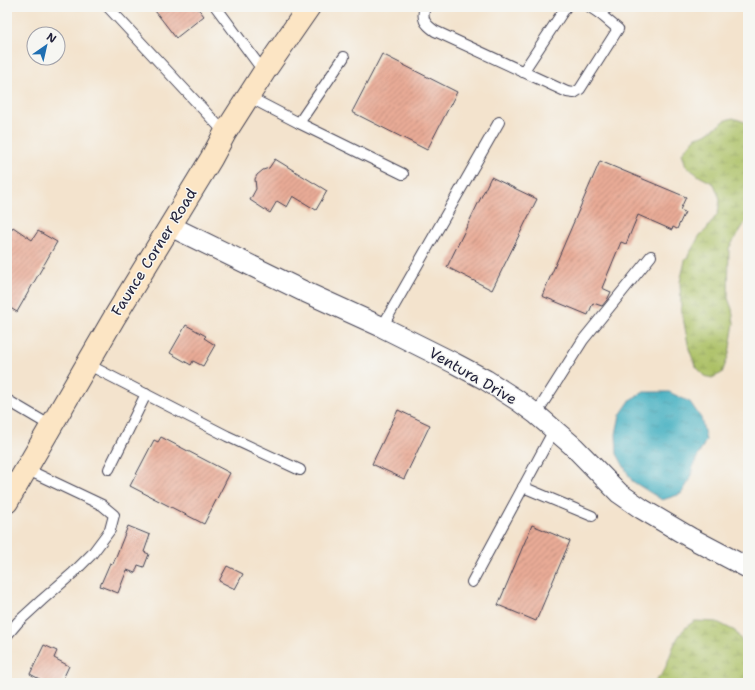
<svg xmlns="http://www.w3.org/2000/svg" width="755" height="690" viewBox="0 0 755 690" font-family="'Shantell Sans',sans-serif">
<style>
.wetland{fill:url(#wetland-marsh);stroke:#667150}
.water{fill:url(#water-ripples);stroke:#32687e}
.building{fill:url(#building-hatch)}
.lines{fill:none;stroke-linecap:round;stroke-linejoin:round}
.lane-casing{stroke:#413f51;stroke-width:12}
.street-casing{stroke:#413f51;stroke-width:22}
.secondary-casing{stroke:#413f51;stroke-width:24}
.lane{stroke:#fff;stroke-width:10}
.street{stroke:#fff;stroke-width:20}
.secondary{stroke:#fce5c4;stroke-width:22}
.labels{text-anchor:middle;stroke-width:3;stroke-linejoin:round;paint-order:stroke}
.street-label{font-size:15px;fill:#22223b;stroke:#f6f6f2}
</style>
<defs>
<pattern id="wetland-marsh" width="20" height="14" patternUnits="userSpaceOnUse"><rect width="20" height="14" fill="#abc064"/><path d="M1 5h8M5 5V1M11 12h8M15 12V8" fill="none" stroke="#8b9c54"/></pattern>
<pattern id="water-ripples" width="26" height="14" patternUnits="userSpaceOnUse"><rect width="26" height="14" fill="#41aec0"/><path d="M2 4q2-2 4 0t4 0M15 11q2-2 4 0t4 0" fill="none" stroke="#368d9d"/></pattern>
<pattern id="building-hatch" width="6" height="6" patternUnits="userSpaceOnUse"><rect width="6" height="6" fill="#e9ab96"/><path d="M-1 1l2-2M0 6l6-6M5 7l2-2" fill="none" stroke="#bc8b7c"/></pattern>
</defs>
<rect width="100%" height="100%" fill="#f6f6f2"/>
<filter id="ink" filterUnits="userSpaceOnUse"><feTurbulence type="fractalNoise" baseFrequency=".025" numOctaves="2"/><feDisplacementMap in="SourceGraphic" scale="8" xChannelSelector="R" yChannelSelector="G"/><feConvolveMatrix kernelMatrix="1 2 1 2 8 2 1 2 1" color-interpolation-filters="sRGB"/></filter>
<filter id="wash" filterUnits="userSpaceOnUse"><feTurbulence type="fractalNoise" baseFrequency=".012" numOctaves="4" result="noise"/><feDisplacementMap in="SourceGraphic" scale="16" xChannelSelector="R" yChannelSelector="G"/><feGaussianBlur stdDeviation="0.9" result="paint"/><feColorMatrix in="noise" values="0 0 0 0 0 0 0 0 0 0 0 0 0 0 0 0 0 1.4 0 .05"/><feComposite in="paint" operator="in"/></filter>
<g filter="url(#wash)">
<rect width="100%" height="100%" fill="#f3e3cd"/>
<!-- wetland -->
<g class="wetland">
<polygon points="733,118 748,123 748,218 729,248 728,298 732,309 734,323 729,354 722,373 712,378 704,376 695,365 689,349 681,307 680,282 685,261 700,235 706,230 718,213 720,199 714,184 699,176 686,166 682,153 696,137 706,134 726,120"/>
<path d="M 695,621 L 717,622 L 735,631 L 745,646 L 748,658 L 748,683 L 654,683 C 657,679 662,675 664,671 C 673,651 674,633 695,621 Z"/>
</g>
<!-- water -->
<polygon class="water" points="644,392 669,392 690,402 701,418 706,440 693,466 690,480 681,494 662,500 632,481 617,454 616,434 620,415 631,399"/>
<g id="blocks">
<!-- building -->
<g class="building">
<polygon points="152,7 197,7 204,16 176,38"/>
<polygon points="382,54 457,92 427,150 352,112"/>
<polygon points="275,159 327,191 316,210 293,196 287,207 277,201 270,213 250,200 256,189 255,179 257,175 263,170 269,168"/>
<polygon points="600,161 686,197 680,210 685,212 677,229 673,227 672,230 638,215 626,244 621,242 602,288 611,292 607,300 602,306 593,303 588,315 542,296"/>
<polygon points="491,177 537,199 492,290 447,267"/>
<polygon points="13,227 32,240 38,231 57,242 17,312 7,306 7,236"/>
<polygon points="186,325 206,336 204,338 215,345 203,366 193,361 191,365 170,353"/>
<polygon points="398,410 430,425 404,479 372,464"/>
<polygon points="161,437 230,473 204,524 130,486 154,440 158,442"/>
<polygon points="532,525 570,541 536,621 498,605"/>
<polygon points="128,526 150,535 144,552 149,554 144,567 138,565 135,573 127,570 118,593 100,586 110,563 113,564"/>
<polygon points="227,566 243,574 235,589 219,581"/>
<polygon points="44,645 57,651 54,658 69,666 61,683 47,683 30,674"/>
</g>
</g>
</g>
<g filter="url(#ink)">
<use href="#blocks" fill-opacity="0" stroke="#413f51" stroke-width="1"/>
<g class="lines">
<defs>
<g id="lane">
<polyline points="108,7 225,133"/>
<polyline points="216,7 264,72"/>
<path d="M 425,7 C 421,19 425,24 435,31 L 567,92 L 574,93 L 580,89 L 618,29 L 599,13"/>
<polyline points="590,7 599,13 609,7"/>
<polyline points="523,72 566,7"/>
<polyline points="249,97 299,123 403,174"/>
<polyline points="299,123 344,57"/>
<polyline points="382,327 499,122"/>
<polyline points="87,364 227,436 300,470"/>
<polyline points="7,400 51,426"/>
<polyline points="536,414 583,340 651,256"/>
<polyline points="109,469 146,394"/>
<polyline points="523,487 592,516"/>
<polyline points="472,582 554,430"/>
<polyline points="7,635 18,622 42,600 73,573 92,554 110,530 114,515 102,505 26,469"/>
</g>
<polyline id="street" points="170,226 303,291 382,327 454,363 486,380 517,400 536,414 573,446 619,493 642,509 691,538 748,568"/>
<polyline id="secondary" points="7,502 114,318 211,159 225,133 264,72 309,7"/>
</defs>
<!-- lane casing -->
<use href="#lane" class="lane-casing"/>
<!-- street casing -->
<use href="#street" class="street-casing"/>
<!-- secondary casing -->
<use href="#secondary" class="secondary-casing"/>
<!-- lane -->
<use href="#lane" class="lane"/>
<!-- street -->
<use href="#street" class="street"/>
<!-- secondary -->
<use href="#secondary" class="secondary"/>
</g>
</g>
<g class="labels">
<!-- street labels -->
<g class="street-label">
<text transform="translate(154 252) rotate(-58)" y="5">Faunce Corner Road</text>
<text transform="translate(473 376) rotate(30)" y="5">Ventura Drive</text>
</g>
</g>
<!-- margin -->
<rect width="755" height="690" fill="none" stroke="#f6f6f2" stroke-width="24"/>
<!-- north arrow -->
<g transform="translate(46 46) rotate(34)"><circle r="19" fill="#f6f6f2" stroke="#a1a1a9"/>
<path d="M0-3L7 15L0 10L-7 15Z" fill="#1f6fb2"/>
<text y="-6" font-size="11" font-weight="bold" text-anchor="middle" fill="#22223b">N</text>
</g>
</svg>
